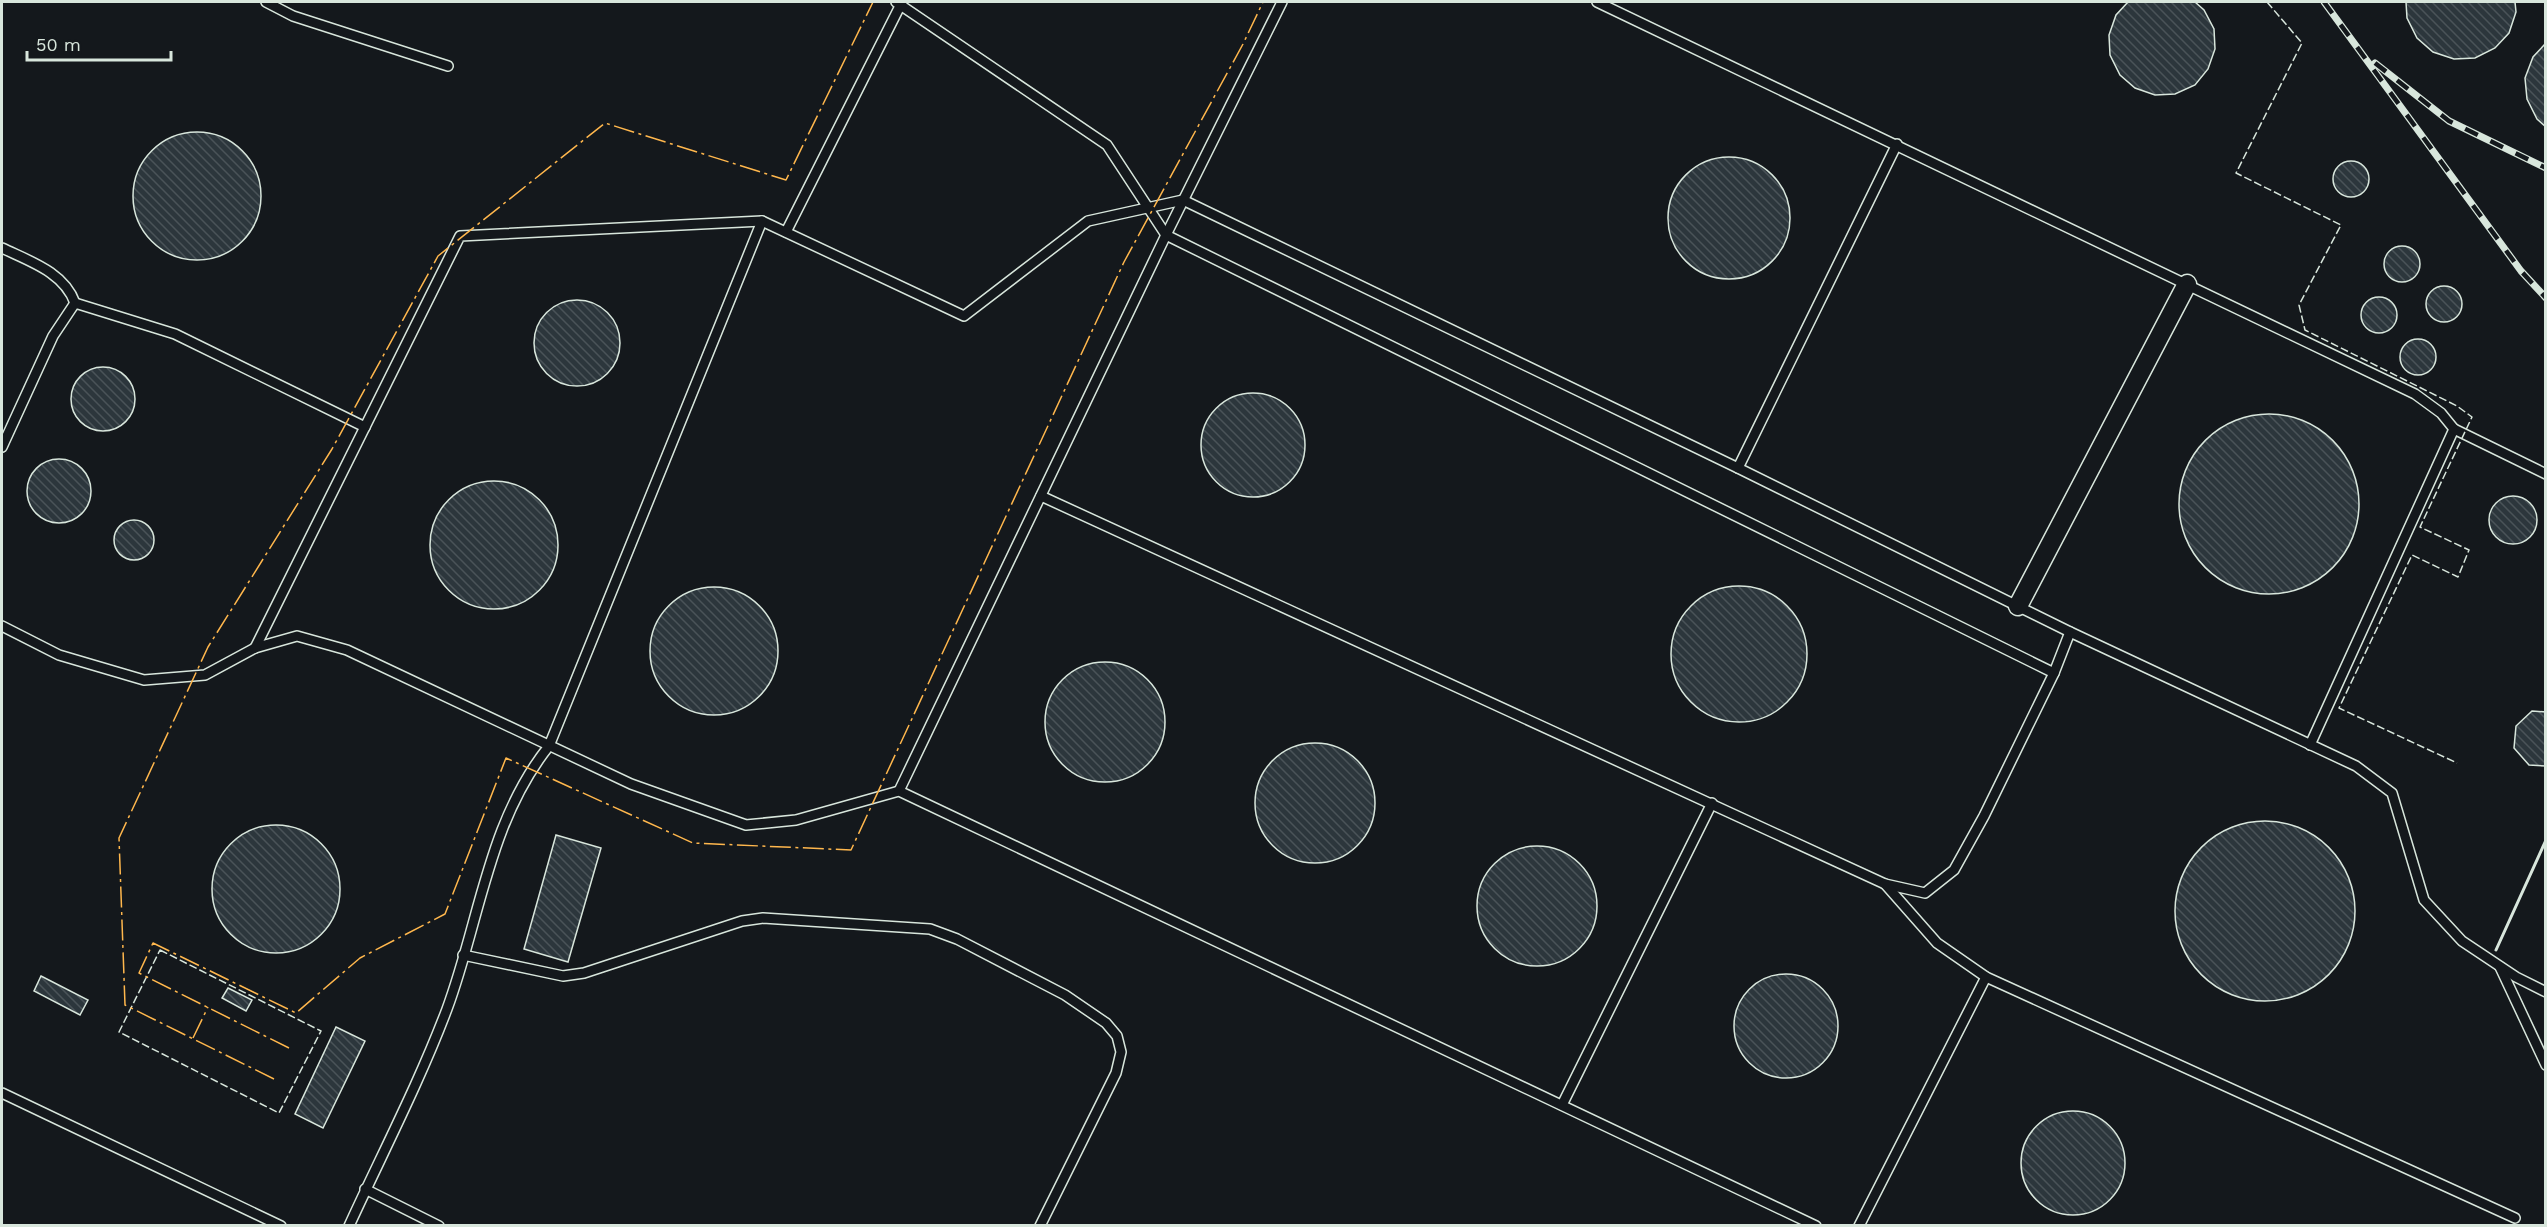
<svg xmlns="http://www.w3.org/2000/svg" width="2547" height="1227" viewBox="0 0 2547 1227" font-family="'Work Sans',sans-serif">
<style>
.building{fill:url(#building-back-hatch);stroke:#d8e6dc;stroke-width:1.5}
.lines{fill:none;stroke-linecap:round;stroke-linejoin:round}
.lane-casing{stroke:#d8e6dc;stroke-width:12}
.street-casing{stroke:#d8e6dc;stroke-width:21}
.lane{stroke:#14181c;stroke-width:9}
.street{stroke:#14181c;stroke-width:18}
.rail-casing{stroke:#d8e6dc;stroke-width:7}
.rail{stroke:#14181c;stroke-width:4.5;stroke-dasharray:14;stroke-linecap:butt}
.fence{stroke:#d8e6dc;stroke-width:1.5;stroke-dasharray:8 3;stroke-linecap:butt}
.wall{stroke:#d8e6dc;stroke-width:3}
.power{stroke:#ffb74d;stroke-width:1.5;stroke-dasharray:21 4.5 3 4.5;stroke-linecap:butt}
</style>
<defs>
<pattern id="building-back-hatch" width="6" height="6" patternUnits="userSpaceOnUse" patternTransform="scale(1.5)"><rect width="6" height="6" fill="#2c363c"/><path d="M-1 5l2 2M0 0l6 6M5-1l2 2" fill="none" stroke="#4a5358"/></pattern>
</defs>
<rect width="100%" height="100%" fill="#14181c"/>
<!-- building -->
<g class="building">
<polygon points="2128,2 2195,2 2204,10 2214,29 2215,49 2208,69 2195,85 2175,94 2155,95 2135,88 2120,75 2110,55 2109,35 2116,15"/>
<polygon points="2406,2 2515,2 2516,12 2509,33 2495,48 2475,58 2454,59 2433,52 2417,38 2407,18"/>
<polygon points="2546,43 2546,127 2537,119 2527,99 2525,78 2533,57"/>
<circle cx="197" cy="196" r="64"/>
<circle cx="1729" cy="218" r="61"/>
<circle cx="2351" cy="179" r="18"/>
<circle cx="2402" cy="264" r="18"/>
<circle cx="2444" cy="304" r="18"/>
<circle cx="2379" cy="315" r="18"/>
<circle cx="577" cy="343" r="43"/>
<circle cx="2418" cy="357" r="18"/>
<circle cx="103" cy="399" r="32"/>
<circle cx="1253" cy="445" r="52"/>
<circle cx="2269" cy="504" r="90"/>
<circle cx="59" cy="491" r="32"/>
<circle cx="494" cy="545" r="64"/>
<circle cx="2513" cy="520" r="24"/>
<circle cx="134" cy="540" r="20"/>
<circle cx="1739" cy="654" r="68"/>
<circle cx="714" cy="651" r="64"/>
<circle cx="1105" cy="722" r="60"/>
<polygon points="2532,711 2546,712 2546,766 2529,765 2514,748 2516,726"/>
<circle cx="1315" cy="803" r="60"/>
<circle cx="2265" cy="911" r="90"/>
<circle cx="276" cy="889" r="64"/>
<polygon points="556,835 601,848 568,962 524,949"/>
<circle cx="1537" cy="906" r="60"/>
<circle cx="1786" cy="1026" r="52"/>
<polygon points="41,976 88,1000 80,1015 34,991"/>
<polygon points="228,988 252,1000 246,1011 222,998"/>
<polygon points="336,1027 365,1041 323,1128 295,1114"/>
<circle cx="2073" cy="1163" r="52"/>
</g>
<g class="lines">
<defs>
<g id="lane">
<polyline points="266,2 293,16 448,66"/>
<polyline points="896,2 1107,145 1166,235 2054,673"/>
<polyline points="1597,2 2415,394 2441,413 2454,429 2310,745"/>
<polyline points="786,232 902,2"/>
<path d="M 2,248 C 29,261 64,272 75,303"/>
<polyline points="2454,429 2546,474"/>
<polyline points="2,447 53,336 75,303 175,334 365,427"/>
<polyline points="1738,468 1897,144"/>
<polyline points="1041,496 1885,884 1925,893 1954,870 1984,816 2054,673 2070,632"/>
<polyline points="2,626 59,655 144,680 205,675 255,648 297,636 347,650 631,784 746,825 796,820 899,791 1816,1226"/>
<polyline points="255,648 460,236 762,221 964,316 1088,221 1183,200 1738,468 2070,632 2356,766 2392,793 2424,900 2462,941 2516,977 2546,992"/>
<polyline points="899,791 1166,235 1282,2"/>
<polyline points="1885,884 1937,943 1986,977 2515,1218"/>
<polyline points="463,955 563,976 584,973 742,921 763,918 930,929 957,939 1065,995 1106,1023 1117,1036 1121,1052 1116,1073 1040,1226"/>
<polyline points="2500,967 2546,1065"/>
<polyline points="2,1093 281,1226"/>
<polyline points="1562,1105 1712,803"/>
<polyline points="365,1189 439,1226"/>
<path d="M 349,1226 C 382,1154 419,1083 447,1009 C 480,920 488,822 549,746 L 762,221"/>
<polyline points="1859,1226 1986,977"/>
</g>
<polyline id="street" points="2018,606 2187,284"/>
</defs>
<!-- lane casing -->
<use href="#lane" class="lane-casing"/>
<!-- street casing -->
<use href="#street" class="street-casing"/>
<!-- lane -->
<use href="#lane" class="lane"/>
<!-- street -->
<use href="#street" class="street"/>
<defs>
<g id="rail">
<polyline points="2324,2 2521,271 2546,298"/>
<polyline points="2375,63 2449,121 2546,168"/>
</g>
</defs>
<!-- rail casing -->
<use href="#rail" class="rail-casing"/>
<!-- rail -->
<use href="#rail" class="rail"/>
<!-- fence -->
<g class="fence">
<polyline points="2267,2 2302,43 2236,173 2341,225 2299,305 2305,330 2457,406 2472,417 2420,527 2469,550 2458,577 2412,555 2339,708 2457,763"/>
<polygon points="160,950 321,1031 279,1113 119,1032"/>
</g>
<!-- wall -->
<polyline class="wall" points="2496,950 2546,840"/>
<!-- power -->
<g class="power">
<polyline points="193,1038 208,1007"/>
<polyline points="289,1048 139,973 153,943 296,1013 360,958 445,914 506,758 693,843 851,850 1124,262 1243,44 1263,2"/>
<polyline points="274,1079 125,1005 119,838 208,647 332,449 438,256 605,123 786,180 873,2"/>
</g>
</g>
<!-- border -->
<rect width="2547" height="1227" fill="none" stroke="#d8e6dc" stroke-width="6"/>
<!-- scale -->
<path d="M27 51v9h144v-9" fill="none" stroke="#d8e6dc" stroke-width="3"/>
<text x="36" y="51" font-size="18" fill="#d8e6dc" stroke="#14181c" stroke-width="4.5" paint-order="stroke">50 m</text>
</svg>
